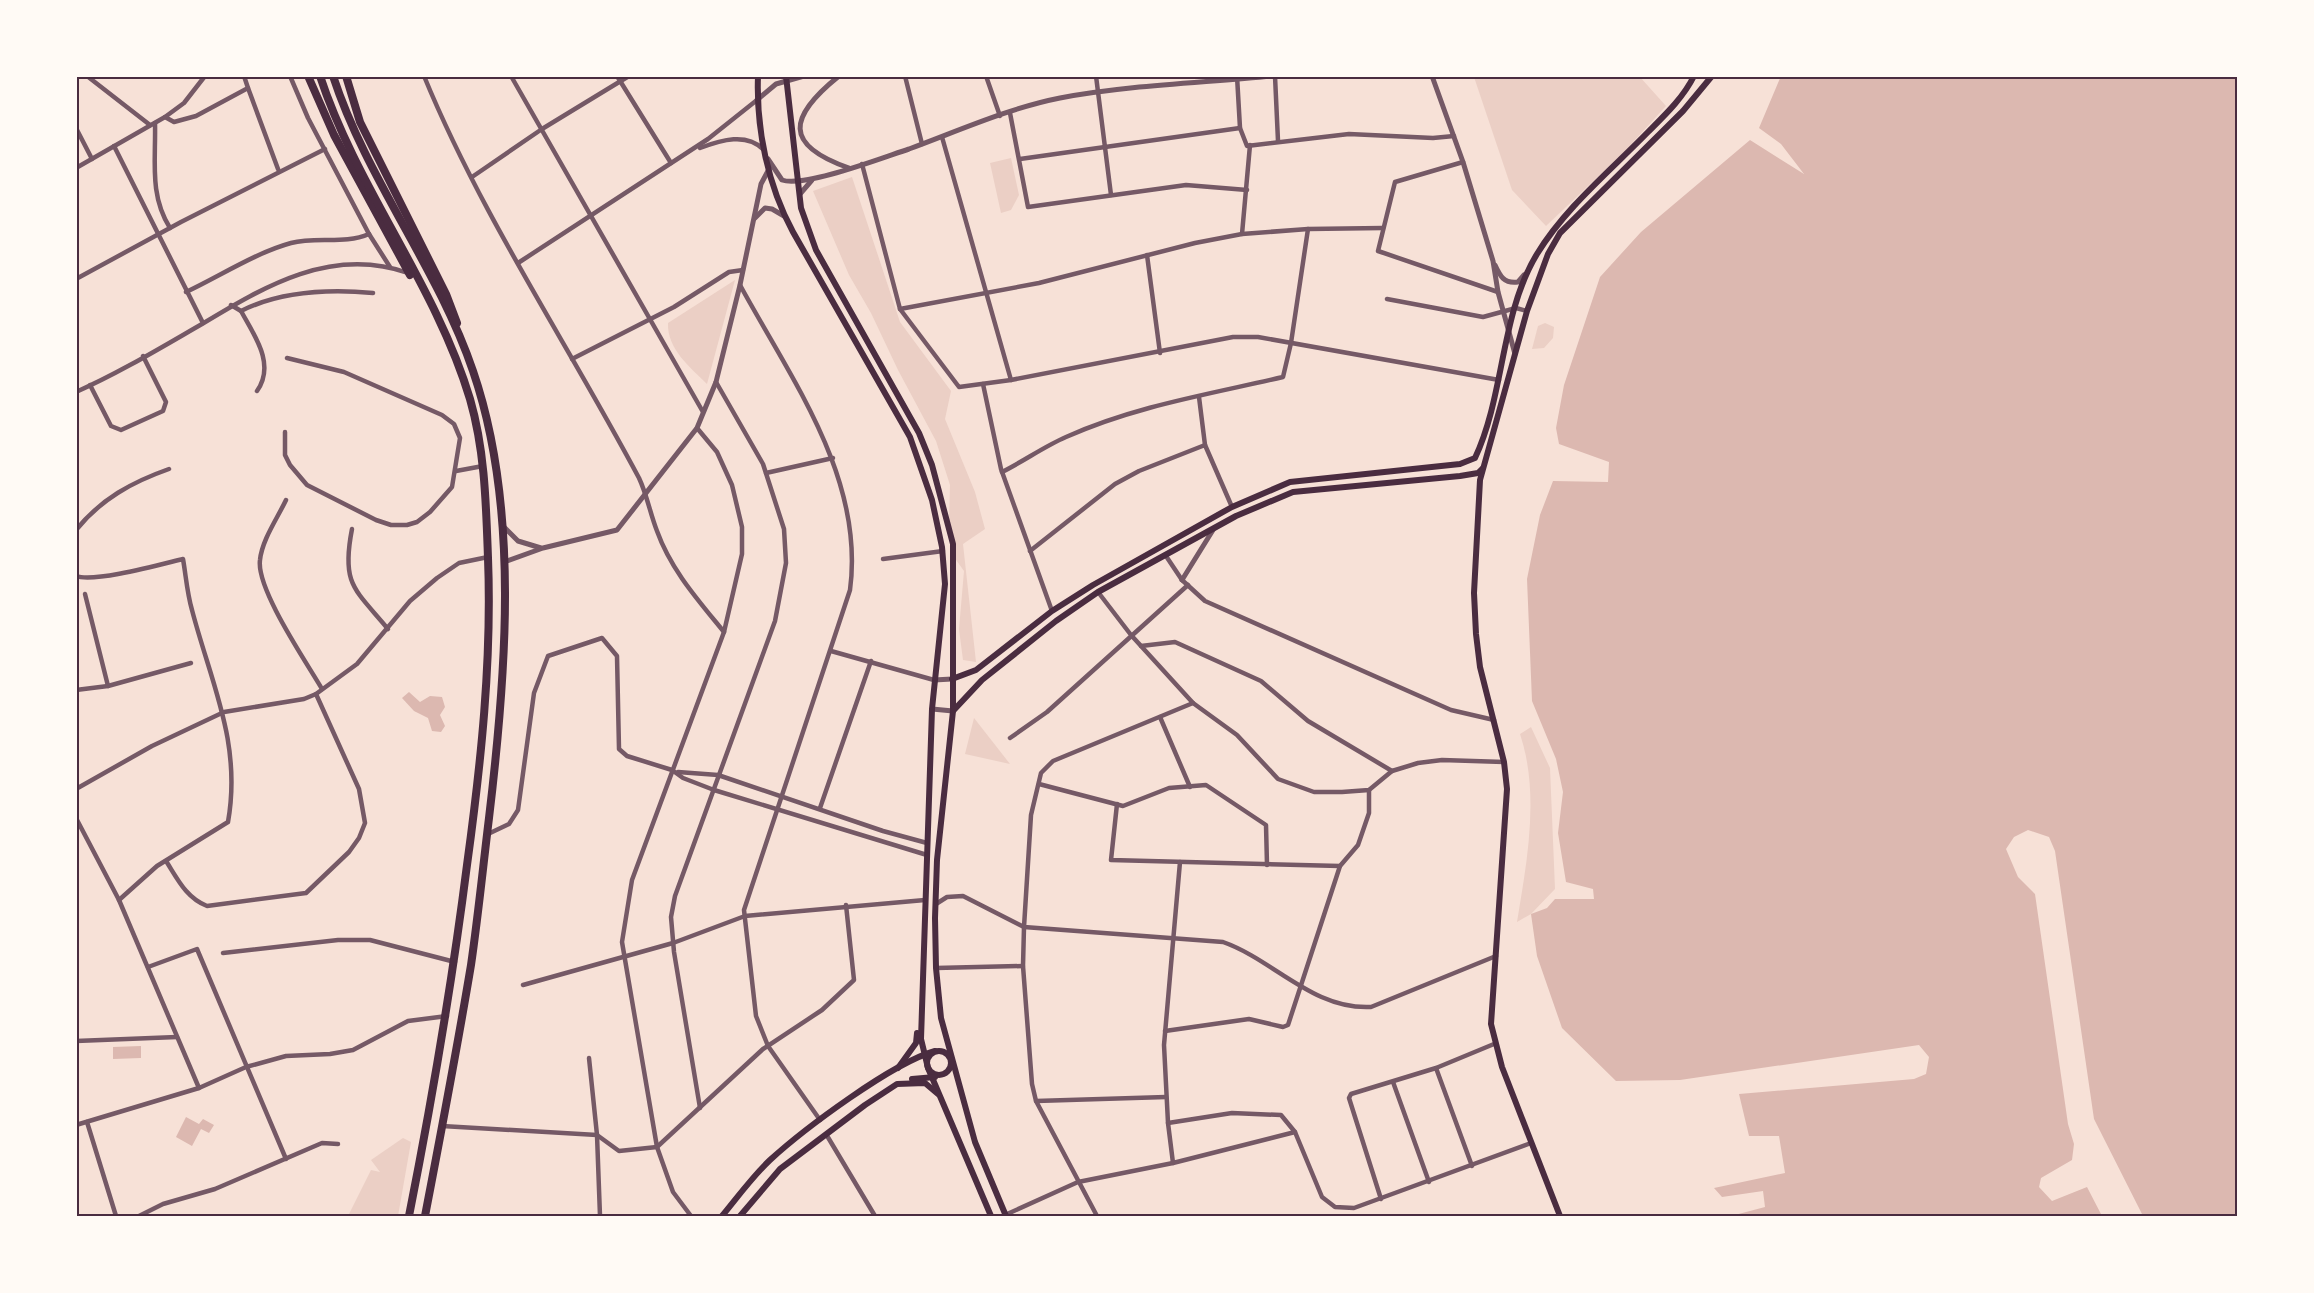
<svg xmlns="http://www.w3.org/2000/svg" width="2314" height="1293" viewBox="0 0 2314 1293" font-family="Ubuntu,sans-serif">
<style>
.green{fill:#ebcfc5}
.water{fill:#dcb8b0}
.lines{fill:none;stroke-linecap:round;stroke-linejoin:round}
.minor{stroke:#755966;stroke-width:4.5}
.tertiary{stroke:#755966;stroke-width:5}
.secondary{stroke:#4a2c40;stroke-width:6}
.trunk{stroke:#4a2c40;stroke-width:8}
.neatline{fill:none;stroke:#4a2c40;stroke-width:2}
</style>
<rect width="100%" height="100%" fill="#f7e1d7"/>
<!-- green -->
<g class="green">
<polygon points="1474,77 1640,77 1666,106 1625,151 1546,226 1512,190"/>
<polygon points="1011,158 1019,195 1011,210 1001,213 990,163"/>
<polygon points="852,177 900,322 951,391 945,419 975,492 985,529 963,544 976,662 963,660 959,629 964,571 954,557 949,522 950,485 936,441 898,370 871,313 849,275 813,191"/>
<path d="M 735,280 L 707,384 C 690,367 667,349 668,323 Z"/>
<polygon points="1545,323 1554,327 1553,338 1544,348 1532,349 1538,326"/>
<polygon points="974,718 1010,764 965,754"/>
<path d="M 1531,727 L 1550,768 L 1555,889 L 1531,914 L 1517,922 C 1527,861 1540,794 1520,734 Z"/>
<polygon points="403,1138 411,1142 398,1216 348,1216 371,1170 380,1172 371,1160"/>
</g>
<!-- water -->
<g class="water">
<polygon points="1781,76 2237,77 2237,1216 2143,1216 2094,1119 2055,851 2049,837 2028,830 2014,837 2006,849 2018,877 2035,894 2068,1124 2074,1144 2072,1160 2041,1178 2039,1187 2052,1201 2087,1187 2102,1216 1731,1216 1765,1207 1763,1191 1722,1197 1714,1188 1785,1173 1779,1136 1749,1136 1739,1094 1914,1079 1926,1074 1929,1057 1919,1045 1680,1080 1616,1081 1562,1028 1537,956 1531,914 1547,908 1555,899 1594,899 1593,889 1566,882 1558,833 1563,792 1556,759 1532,701 1527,579 1540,515 1553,481 1608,482 1609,462 1559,444 1556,428 1564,385 1600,277 1641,232 1750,140 1804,174 1781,144 1759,128"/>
<polygon points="409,692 420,702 430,696 442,697 445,707 440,715 445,726 441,732 432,731 428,718 414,711 402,698"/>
<polygon points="141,1046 141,1058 113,1059 113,1047"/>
<polygon points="186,1117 199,1124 203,1119 214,1125 209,1133 201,1129 192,1146 176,1137"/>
</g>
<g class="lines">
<!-- minor -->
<g class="minor">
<polyline points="87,76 150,125"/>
<polyline points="290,76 308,118 369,234 390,267"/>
<path d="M 424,76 C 482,217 568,344 639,478 C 647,495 650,513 657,531 C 671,570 698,600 724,632"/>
<polyline points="511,76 703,412"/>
<polyline points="617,76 671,163"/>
<polyline points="905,76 922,144"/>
<polyline points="986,76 1000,116"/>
<polyline points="1096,76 1111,195"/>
<polyline points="1237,76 1240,128 1247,146 1349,134 1433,138 1454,136"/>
<polyline points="1275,76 1278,141"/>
<polyline points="248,88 278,169"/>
<polyline points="1010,113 1028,207 1186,185 1247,190"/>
<polyline points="165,117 174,122 196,116 248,88 244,76"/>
<path d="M 155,123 C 156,160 149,195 170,228"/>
<polyline points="76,128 92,159"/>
<polyline points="942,137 1011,380"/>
<polyline points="114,146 203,323"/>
<path d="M 700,148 C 721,140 747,132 764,150"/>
<polyline points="1020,159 1240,128"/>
<polyline points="1463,162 1395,182 1378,251 1498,292"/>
<polyline points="862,164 900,309 959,387 1011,380 1233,337 1258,337 1499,380"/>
<polyline points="76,168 165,117 184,103 205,76"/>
<polyline points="472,177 542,129 629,76"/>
<polyline points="1242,234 1250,145"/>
<polyline points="1147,255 1160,353"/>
<polyline points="518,263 708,139 757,100"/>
<polyline points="76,279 181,222 325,149"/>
<path d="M 740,285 C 791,379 865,478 850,590 L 744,910 L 756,1016 L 768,1046 L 820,1120"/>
<path d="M 186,292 C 220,276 255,253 291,243 C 317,236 344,245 369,234"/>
<polyline points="1387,299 1483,317 1516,308 1527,311"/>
<path d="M 231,305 L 241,311 C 281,291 329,289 373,293"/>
<polyline points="900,309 1039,283 1195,243 1242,234 1308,229 1383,228"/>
<path d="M 241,311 C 254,335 276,364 257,391"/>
<polyline points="572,359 674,307 729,272 743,270"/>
<polyline points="983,384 1001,469 1052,611"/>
<polyline points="90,385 111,426 121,430 163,411 166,402 143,356"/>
<path d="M 76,392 C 119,373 162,347 202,324 C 265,286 332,246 408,273"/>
<polyline points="1199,397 1205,445"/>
<polyline points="285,432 285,455 290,465 307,485 376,520 391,525 407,525 417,522 430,512 452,487 460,438 454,424 442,415 344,372 287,358"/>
<polyline points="456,471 483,466"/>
<path d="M 1002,472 C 1024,461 1045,446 1066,437 C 1135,406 1210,394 1283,377 L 1291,343 L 1308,229"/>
<polyline points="766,473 833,458"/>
<path d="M 286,500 C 277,519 262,540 260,560 C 256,589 307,663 322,689"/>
<path d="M 352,529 C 341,585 355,589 388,629"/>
<path d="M 76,530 C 101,499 132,482 169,469"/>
<polyline points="1030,551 1115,484 1139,471 1205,445 1232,507"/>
<polyline points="1166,556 1182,580 1205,601 1451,710 1494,720"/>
<polyline points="883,559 943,551"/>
<path d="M 76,576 C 94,583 162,564 183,559 C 186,576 187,593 192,610 C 211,683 242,743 228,822 L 157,866 L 119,900"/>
<polyline points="1098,592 1131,635 1193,703 1237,735 1278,779 1314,792 1342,792 1369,790 1392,771 1418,763 1442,760 1504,762"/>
<polyline points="85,594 108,686"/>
<polyline points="1141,646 1175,642 1261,681 1308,721 1392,771"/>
<polyline points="831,651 934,680"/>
<polyline points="76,690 108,686 191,663"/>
<polyline points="1160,717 1190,787"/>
<polyline points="1010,738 1047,712 1188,585"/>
<polyline points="678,772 718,775 883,831 927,843"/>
<polyline points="1039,784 1123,806 1169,788 1206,785 1266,825 1267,865"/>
<polyline points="76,789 152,746 224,712 304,699 316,694 357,664 410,601 437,578 459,563 488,557"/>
<polyline points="1117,804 1111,860 1340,866"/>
<polyline points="820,808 871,661"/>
<polyline points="76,818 119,900 199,1088"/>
<polyline points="488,834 509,824 518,810 534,693 548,656 602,638 617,656 619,749 627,756 672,770 683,778 714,790 927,855"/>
<path d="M 166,861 C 177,878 186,898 207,906 L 306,893 L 349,852 L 359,838 L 365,823 L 359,789 L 316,694"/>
<path d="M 936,904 L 947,897 L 963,896 L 1024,927 L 1223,942 C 1274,960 1313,1010 1371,1007 L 1496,956"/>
<polyline points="223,953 338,940 370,940 455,962"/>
<polyline points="148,967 197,949 286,1159"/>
<polyline points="936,968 1023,966"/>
<polyline points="523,985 673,943 745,916 925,900"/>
<polyline points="1165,1031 1249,1019 1283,1027 1288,1025 1340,866 1358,845 1369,813 1369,790"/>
<polyline points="76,1041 177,1037"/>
<polyline points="589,1058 597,1135 600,1216"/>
<polyline points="1436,1068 1472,1166"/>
<polyline points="1393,1082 1429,1182"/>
<polyline points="1036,1101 1166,1097"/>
<polyline points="700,1108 674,952 671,917 675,896 775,621 786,563 784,529 763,464 716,382"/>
<polyline points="87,1122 116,1216"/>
<polyline points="1168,1123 1232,1113 1281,1115 1295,1132 1322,1197 1335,1207 1354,1208 1531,1143"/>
<polyline points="76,1125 199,1088 246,1067 286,1056 330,1054 353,1050 408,1021 447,1016"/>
<polyline points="442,1126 597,1135 619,1151 657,1147 763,1049 822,1010 854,980 846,905"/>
<polyline points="826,1134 875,1216"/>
<polyline points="1173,1163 1168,1123 1164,1045 1180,862"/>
<polyline points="1381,1199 1349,1098 1351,1094 1436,1068 1494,1044"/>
<polyline points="1005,1215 1078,1182 1173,1163 1295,1132"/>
<polyline points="139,1216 163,1204 215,1189 322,1143 338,1144"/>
<polyline points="691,1216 673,1192 657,1147 622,942 632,880 724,632 742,554 742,527 732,485 717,452 697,428"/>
<polyline points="1097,1216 1036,1101 1032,1084 1023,966 1024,927 1031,815 1041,773 1053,761 1193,703"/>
</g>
<!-- tertiary -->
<g class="tertiary">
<path d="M 839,76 C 788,117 783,145 849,168"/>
<polyline points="1432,76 1463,162 1493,261 1498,292 1515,354"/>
<polyline points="757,100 776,84 804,76"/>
<path d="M 768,159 L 782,180 C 804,188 884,157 909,149 C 958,131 1009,108 1060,98 C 1130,85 1202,83 1273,76"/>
<polyline points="800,194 812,180"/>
<polyline points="755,218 765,208 772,209 784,216"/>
<path d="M 1495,265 C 1500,276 1504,284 1518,282 L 1524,275"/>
<polyline points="504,527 518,541 541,548"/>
<polyline points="504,562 543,548 617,530 697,428 716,382 740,285 761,184 769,169"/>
<polyline points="1182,580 1213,530"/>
<polyline points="934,680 952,679"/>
<polyline points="932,709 953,711"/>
</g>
<!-- secondary -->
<g class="secondary">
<path d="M 758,76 C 756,129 768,186 793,232 L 910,437 L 932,500 L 942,547 L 945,584 L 932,709 L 921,1039 L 928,1068 L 991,1216"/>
<polyline points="786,76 801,208 816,250 919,433 932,465 953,544 953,711 937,860 935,918 936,968 941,1018 975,1142 1006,1216"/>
<path d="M 952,679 L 976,670 L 1052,611 L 1093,585 L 1232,507 L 1290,482 L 1460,464 L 1475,458 C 1505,394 1500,315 1537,254 C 1565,208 1610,171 1648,132 C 1665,115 1683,98 1694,76"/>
<polyline points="953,711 982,680 1056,621 1098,592 1236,516 1293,492 1460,476 1478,473 1482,469"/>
<circle cx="939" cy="1063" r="12"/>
<polyline points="898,1068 916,1043 917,1033"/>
<polyline points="912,1079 935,1077"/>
<path d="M 722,1216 C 737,1198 752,1177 770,1160 C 804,1129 892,1063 935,1051"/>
<polyline points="740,1216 780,1169 865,1105 897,1084 925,1083 938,1094"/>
<polyline points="1560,1216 1502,1067 1491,1024 1507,789 1504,762 1480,667 1476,634 1474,593 1480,480 1527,311 1548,254 1560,233 1683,111 1712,76"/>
</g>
<!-- trunk -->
<g class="trunk">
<polyline points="308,76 334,135 410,275"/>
<path d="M 320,76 C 357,189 436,285 470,399 C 485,451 486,504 488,558 C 492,660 481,763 467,865 C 452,983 432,1100 409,1216"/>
<path d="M 333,76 C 367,180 438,268 473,371 C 520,508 506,676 489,818 C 483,867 478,917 471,965 C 457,1049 441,1133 425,1216"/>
<polyline points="346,76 360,122 446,294 457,323"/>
</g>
</g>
<!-- border -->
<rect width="2314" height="1293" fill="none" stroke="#fffaf5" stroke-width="156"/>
<rect x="78" y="78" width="2158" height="1137" class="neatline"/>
</svg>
